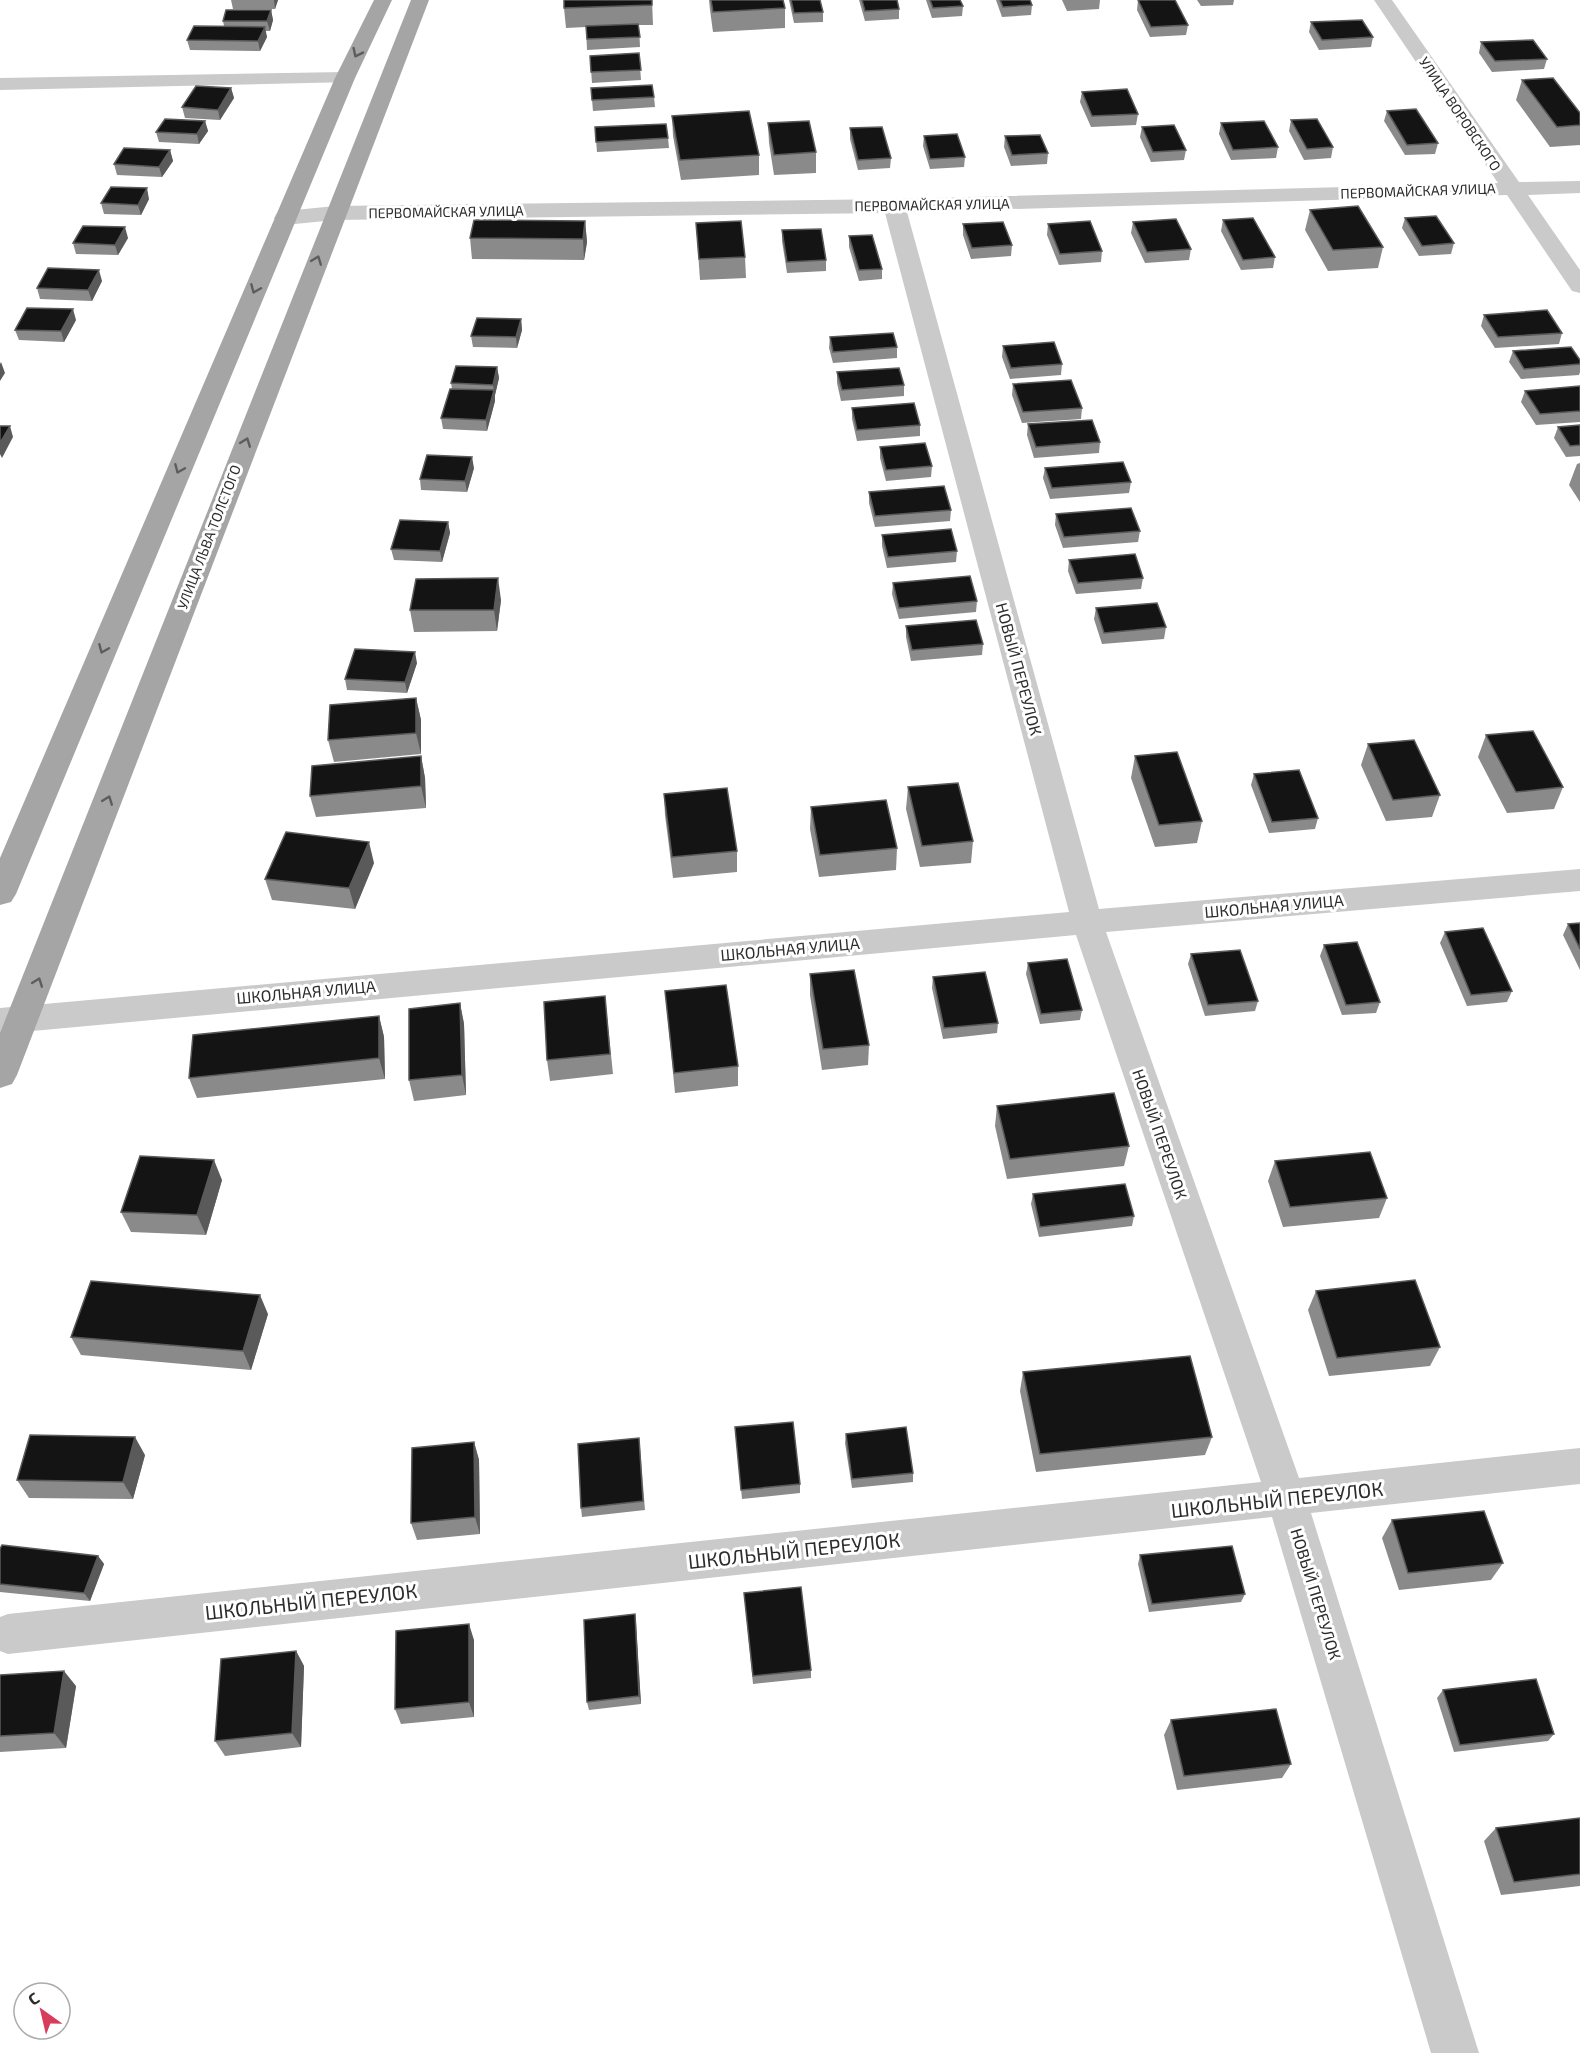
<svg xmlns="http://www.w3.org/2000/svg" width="1580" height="2053" viewBox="0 0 1580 2053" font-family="'Exo 2',sans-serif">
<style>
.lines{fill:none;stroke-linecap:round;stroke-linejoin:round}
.street{fill:#cacaca;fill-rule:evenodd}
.primary{fill:#a5a5a5;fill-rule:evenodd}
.wall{fill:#8a8a8a}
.shaded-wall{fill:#5a5a5a}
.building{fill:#141414;stroke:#5a5a5a;stroke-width:1.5}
.oneway{stroke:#5d5d5d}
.labels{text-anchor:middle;stroke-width:6;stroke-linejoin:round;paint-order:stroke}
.far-street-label{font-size:14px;fill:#2d2d2d;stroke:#fff}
.street-label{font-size:16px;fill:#2d2d2d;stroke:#fff}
.near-street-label{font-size:20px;fill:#2d2d2d;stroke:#fff}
</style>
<rect width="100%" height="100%" fill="#fff"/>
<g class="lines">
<!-- street -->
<g class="street">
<polygon points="1374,0 1392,0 1519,182 1580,181 1580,193 1528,195 1580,270 1580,293 1572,291 1507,195 907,212 1099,909 1580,869 1580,891 1106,932 1299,1478 1580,1448 1580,1484 1311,1513 1479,2053 1431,2053 1272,1517 8,1654 0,1651 0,1617 8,1614 1261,1482 1076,935 0,1034 0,1008 1069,912 885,213 335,220 285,225 277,223 274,218 277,213 285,211 335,206 894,199 1498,183"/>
<polygon points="345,72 352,74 355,78 352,82 0,90 0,78"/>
</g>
<!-- primary -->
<g class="primary">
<polygon points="374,0 392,0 355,78 16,894 11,902 0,905 0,858 335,78"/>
<polygon points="411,0 429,0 17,1075 12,1084 0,1088 0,1033"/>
</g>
</g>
<!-- wall -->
<g class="wall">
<polygon points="231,0 278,0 275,9 233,9"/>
<polygon points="652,0 653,25 639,25 640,47 587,50 586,27 566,28 564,8"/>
<polygon points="709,0 783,0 785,8 785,28 713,32 710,10"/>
<polygon points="789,0 820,0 823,12 823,22 794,23"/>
<polygon points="859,0 897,0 899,9 899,19 865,21"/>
<polygon points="926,0 960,0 963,6 962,16 932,18"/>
<polygon points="996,0 1030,0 1032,5 1031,15 1002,17"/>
<polygon points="1062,0 1100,0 1099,9 1067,11"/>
<polygon points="1138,0 1188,25 1186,35 1150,37 1137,10"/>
<polygon points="1197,0 1234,0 1233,5 1201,6"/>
<polygon points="271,10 273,20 270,31 265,31 267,37 260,51 190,50 187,40 224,26 223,21"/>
<polygon points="1311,22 1373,37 1371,47 1319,50 1309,32"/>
<polygon points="1481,42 1547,59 1544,69 1492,72 1479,53"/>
<polygon points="639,53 641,80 592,83 590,56"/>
<polygon points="1522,80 1580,113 1580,145 1550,147 1516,100"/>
<polygon points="231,88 234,98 220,120 185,118 182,107"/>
<polygon points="591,88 654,97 655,107 593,111"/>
<polygon points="1082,92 1138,114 1136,125 1091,127 1080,102"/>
<polygon points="1387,111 1438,143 1435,154 1405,155 1384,121"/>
<polygon points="672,116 759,155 759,175 681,180 673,136"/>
<polygon points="1291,120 1333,147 1331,158 1304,160 1289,131"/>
<polygon points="205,121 208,131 199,144 159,142 156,132"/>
<polygon points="768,123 816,152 816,173 774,175 769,143"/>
<polygon points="1221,123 1278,147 1276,158 1231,160 1219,134"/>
<polygon points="595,127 668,138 669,148 597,152"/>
<polygon points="1142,127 1186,150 1184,160 1151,162 1140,137"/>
<polygon points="850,128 891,158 890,168 858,170 850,139"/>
<polygon points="924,136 965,157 964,167 930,169 923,146"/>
<polygon points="1005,136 1048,153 1047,164 1011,166 1004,147"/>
<polygon points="170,150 173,161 162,177 117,175 114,164"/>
<polygon points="149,199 141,215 104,214 101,203"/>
<polygon points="1310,210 1383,247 1378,268 1328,271 1305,230"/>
<polygon points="1405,218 1454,243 1451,254 1419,256 1402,228"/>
<polygon points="1223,220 1275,257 1273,268 1241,270 1221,231"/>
<polygon points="585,221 587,242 584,260 472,259 470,238"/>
<polygon points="1133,222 1191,249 1189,260 1145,263 1131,233"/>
<polygon points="696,223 745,257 746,278 700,280"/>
<polygon points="963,224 1012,245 1011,256 971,259 963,235"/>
<polygon points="1048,224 1102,251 1101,262 1059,265 1047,235"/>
<polygon points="782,230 826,260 826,271 787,273 782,241"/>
<polygon points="849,236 882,269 882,279 859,281 849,247"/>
<polygon points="128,238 118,255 76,254 73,243"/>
<polygon points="102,281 92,301 40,299 37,288"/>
<polygon points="1484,315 1562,333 1559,344 1495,348 1481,326"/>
<polygon points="521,319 522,330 517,348 473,347 471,336"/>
<polygon points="76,320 64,342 19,340 15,330"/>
<polygon points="830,337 897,347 897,358 833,363 829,348"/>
<polygon points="1003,346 1062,364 1061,375 1010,379 1002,357"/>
<polygon points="1513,351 1580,360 1580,372 1579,375 1521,379 1509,362"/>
<polygon points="497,367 499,378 495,395 495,401 487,431 443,429 441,418 452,389 451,383"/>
<polygon points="837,372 904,385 904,396 841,401 837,383"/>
<polygon points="1013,384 1082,408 1081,419 1022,423 1012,395"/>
<polygon points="1580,386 1580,422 1536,425 1521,402 1525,391"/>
<polygon points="852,408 920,425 920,436 857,441 852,419"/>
<polygon points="1028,424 1100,442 1099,453 1034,458 1027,435"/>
<polygon points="1580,425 1580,456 1566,457 1554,438 1558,427"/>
<polygon points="880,447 932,466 931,477 886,481 880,458"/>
<polygon points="1580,463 1580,502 1569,485 1577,464"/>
<polygon points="474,468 467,492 421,490 420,479"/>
<polygon points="1045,468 1131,482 1129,493 1050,499 1043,478"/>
<polygon points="869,492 951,510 950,521 875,527 869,503"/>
<polygon points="1056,514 1140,531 1138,542 1063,548 1055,525"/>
<polygon points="448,522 450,533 442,562 394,560 391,549"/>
<polygon points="882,535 957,551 956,562 887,568 882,546"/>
<polygon points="1069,560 1143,578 1141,589 1076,594 1068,571"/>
<polygon points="893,583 977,601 976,612 899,619 892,594"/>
<polygon points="501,600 497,631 414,632 410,610"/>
<polygon points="1096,608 1166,627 1164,639 1102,644 1094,619"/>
<polygon points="906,626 983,644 982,655 911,661 906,637"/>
<polygon points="417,663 407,693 347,690 345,679"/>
<polygon points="416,698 421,720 421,754 334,762 328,740"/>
<polygon points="1486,735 1563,787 1554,809 1507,813 1478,757"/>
<polygon points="1368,744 1440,795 1432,817 1386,821 1361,765"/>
<polygon points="421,756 425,778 426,808 316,817 310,796"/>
<polygon points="1135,756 1202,821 1197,843 1155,847 1131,778"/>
<polygon points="1254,774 1318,818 1315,829 1269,833 1251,785"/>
<polygon points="908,787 973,841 971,863 920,867 906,809"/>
<polygon points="664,794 737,851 737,872 673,878 665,815"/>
<polygon points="811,807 897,848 896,870 819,877 810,829"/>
<polygon points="374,863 355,909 272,900 265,879"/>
<polygon points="1580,923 1580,970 1563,935 1568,924"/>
<polygon points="1445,932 1512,991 1507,1002 1467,1006 1440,943"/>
<polygon points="1324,945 1380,1002 1376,1013 1342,1015 1320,956"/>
<polygon points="1191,954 1258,1001 1255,1011 1205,1016 1188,964"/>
<polygon points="1028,963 1082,1010 1080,1020 1040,1024 1026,974"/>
<polygon points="810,974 869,1045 868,1065 822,1070 810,995"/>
<polygon points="933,977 998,1023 997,1033 943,1039 932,988"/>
<polygon points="665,991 738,1066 738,1086 675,1093"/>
<polygon points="605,996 613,1074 550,1081 547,1060"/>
<polygon points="460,1003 464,1024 466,1095 414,1101 409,1080"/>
<polygon points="379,1016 384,1037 385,1079 197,1098 189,1078"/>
<polygon points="997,1106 1129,1146 1124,1166 1007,1179 995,1126"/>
<polygon points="1275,1161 1387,1198 1379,1218 1283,1227 1268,1181"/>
<polygon points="222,1180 206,1235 131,1232 121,1212"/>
<polygon points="1033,1194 1134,1216 1132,1226 1039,1237 1031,1204"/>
<polygon points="1316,1291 1440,1347 1430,1366 1329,1376 1308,1310"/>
<polygon points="268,1314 251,1370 81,1355 71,1337"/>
<polygon points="1023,1372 1212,1437 1205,1455 1036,1472 1020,1391"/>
<polygon points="735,1427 800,1484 800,1493 742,1499"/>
<polygon points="846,1434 913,1473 913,1482 852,1488 845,1443"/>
<polygon points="474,1442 479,1460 480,1534 417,1540 411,1523"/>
<polygon points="640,1447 645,1510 582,1517 581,1508"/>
<polygon points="145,1455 133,1499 29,1498 17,1480"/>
<polygon points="1392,1520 1503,1563 1491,1580 1399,1590 1382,1538"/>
<polygon points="0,1549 98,1556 104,1564 90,1601 0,1592"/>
<polygon points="1140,1555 1245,1594 1241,1602 1149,1612 1138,1564"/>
<polygon points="744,1593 811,1670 811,1678 753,1684"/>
<polygon points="635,1614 641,1704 589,1710 587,1702"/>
<polygon points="474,1640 474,1717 401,1724 395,1709"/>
<polygon points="296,1651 304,1666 301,1747 225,1756 215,1741"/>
<polygon points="0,1675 76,1686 66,1748 0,1752"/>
<polygon points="1443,1690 1554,1734 1548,1741 1454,1752 1437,1698"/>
<polygon points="1171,1720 1291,1764 1282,1778 1177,1790 1164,1735"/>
<polygon points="1580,1818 1580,1886 1501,1895 1484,1841 1496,1828"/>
</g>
<!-- shaded-wall -->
<g class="shaded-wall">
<polygon points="274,0 278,0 275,9"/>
<polygon points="271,10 273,20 270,31 267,21"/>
<polygon points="265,27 267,37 260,51 258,41"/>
<polygon points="231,88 234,98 220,120 218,110"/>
<polygon points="205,121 208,131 199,144 197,134"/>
<polygon points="170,150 173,161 162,177 159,167"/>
<polygon points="147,188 149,199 141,215 138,205"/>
<polygon points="585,221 587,242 584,260 583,239"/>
<polygon points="125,227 128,238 118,255 115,245"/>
<polygon points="99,270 102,281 92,301 88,290"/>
<polygon points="73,309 76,320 64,342 61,331"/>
<polygon points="521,319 522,330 517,348 516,337"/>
<polygon points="1,362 5,373 0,381 0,364"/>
<polygon points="497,367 499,378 495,395 495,401 487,431 486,420 494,391 493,385"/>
<polygon points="10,426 13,437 2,458 0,454 0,443"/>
<polygon points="472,457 474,468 467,492 465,481"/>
<polygon points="448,522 450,533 442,562 440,551"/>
<polygon points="498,578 501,600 497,631 494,610"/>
<polygon points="415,652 417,663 407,693 405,682"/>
<polygon points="416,698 421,720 421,754 416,733"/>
<polygon points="421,756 425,778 426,808 421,786"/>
<polygon points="369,842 374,863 355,909 349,888"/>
<polygon points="460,1003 464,1024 466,1095 462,1075"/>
<polygon points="379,1016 384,1037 385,1079 379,1058"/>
<polygon points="214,1160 222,1180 206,1235 197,1215"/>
<polygon points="260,1295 268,1314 251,1370 243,1351"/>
<polygon points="135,1437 145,1455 133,1499 123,1482"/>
<polygon points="474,1442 479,1460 480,1534 475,1517"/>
<polygon points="98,1556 104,1564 90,1601 84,1593"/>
<polygon points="635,1614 636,1622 641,1704 639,1696"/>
<polygon points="469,1624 474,1640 474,1717 469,1702"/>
<polygon points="296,1651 304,1666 301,1747 292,1733"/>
<polygon points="64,1671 76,1686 66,1748 54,1733"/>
</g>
<!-- building -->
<g class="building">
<polygon points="564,0 652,0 652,5 564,8"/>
<polygon points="711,0 783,0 785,8 713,12"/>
<polygon points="791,0 820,0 823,12 794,13"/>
<polygon points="862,0 897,0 899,9 865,11"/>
<polygon points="930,0 960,0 963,6 933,8"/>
<polygon points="1000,0 1030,0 1032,5 1003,7"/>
<polygon points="1138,0 1175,0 1188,25 1151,27"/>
<polygon points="226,10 271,10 267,21 223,21"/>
<polygon points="1362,20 1373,37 1322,40 1311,22"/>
<polygon points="638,24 640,37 587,39 586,26"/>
<polygon points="194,26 265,27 258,41 187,40"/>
<polygon points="1533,40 1547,59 1495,61 1481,42"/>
<polygon points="639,53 641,70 591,72 590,56"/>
<polygon points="1553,78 1580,113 1580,125 1557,127 1522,80"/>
<polygon points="652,85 654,97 592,100 591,88"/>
<polygon points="196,86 231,88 218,110 182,107"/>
<polygon points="1127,89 1138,114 1092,116 1082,92"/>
<polygon points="1416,109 1438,143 1407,145 1387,111"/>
<polygon points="749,111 759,155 680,160 672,116"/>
<polygon points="165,119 205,121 197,134 156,132"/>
<polygon points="1317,119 1333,147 1307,149 1291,120"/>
<polygon points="809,121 816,152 774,155 768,123"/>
<polygon points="1264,121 1278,147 1233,150 1221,123"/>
<polygon points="666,124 668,138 596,142 595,127"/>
<polygon points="1174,125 1186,150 1153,152 1142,127"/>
<polygon points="882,127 891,158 858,160 850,128"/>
<polygon points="957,134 965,157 930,159 924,136"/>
<polygon points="1040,135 1048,153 1012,155 1005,136"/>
<polygon points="124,148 170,150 159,167 114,164"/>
<polygon points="111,187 147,188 138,205 101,203"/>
<polygon points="1358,206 1383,247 1333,250 1310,210"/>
<polygon points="1436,216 1454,243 1422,246 1405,218"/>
<polygon points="1253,218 1275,257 1243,260 1223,220"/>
<polygon points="1176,219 1191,249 1147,252 1133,222"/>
<polygon points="474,220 585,221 583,239 470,238"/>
<polygon points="741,221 745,257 699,259 696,223"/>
<polygon points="1090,221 1102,251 1060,254 1048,224"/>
<polygon points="1003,222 1012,245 972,248 963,224"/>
<polygon points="83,226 125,227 115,245 73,243"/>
<polygon points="821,229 826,260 787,262 782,230"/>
<polygon points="872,235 882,269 859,270 849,236"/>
<polygon points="48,268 99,270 88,290 37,288"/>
<polygon points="27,308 73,309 61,331 15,330"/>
<polygon points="1547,310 1562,333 1498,337 1484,315"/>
<polygon points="477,318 521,319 516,337 471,336"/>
<polygon points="893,333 897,347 833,352 830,337"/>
<polygon points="1054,342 1062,364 1011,368 1003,346"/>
<polygon points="1571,347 1580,360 1580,364 1524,369 1513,351"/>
<polygon points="456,366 497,367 493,385 451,383"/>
<polygon points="899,368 904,385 842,390 837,372"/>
<polygon points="1071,380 1082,408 1023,412 1013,384"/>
<polygon points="1580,386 1580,411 1540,414 1525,391"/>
<polygon points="450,389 494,390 486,420 441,418"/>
<polygon points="914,403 920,425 857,430 852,408"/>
<polygon points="1092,420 1100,442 1036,447 1028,424"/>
<polygon points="1580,425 1580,445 1570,446 1558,427"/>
<polygon points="0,426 10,426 0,443"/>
<polygon points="925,443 932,466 886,470 880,447"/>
<polygon points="427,455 472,457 465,481 420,479"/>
<polygon points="1123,462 1131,482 1052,488 1045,468"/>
<polygon points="944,486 951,510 875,516 869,492"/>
<polygon points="1131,508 1140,531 1064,537 1056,514"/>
<polygon points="400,520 448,522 440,551 391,549"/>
<polygon points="951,529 957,551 888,557 882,535"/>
<polygon points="1135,554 1143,578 1078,583 1069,560"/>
<polygon points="970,576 977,601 899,608 893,583"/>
<polygon points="498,578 494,610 410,610 416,579"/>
<polygon points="1157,603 1166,627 1104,633 1096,608"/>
<polygon points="976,620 983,644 912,650 906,626"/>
<polygon points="355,649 415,652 405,682 345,679"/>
<polygon points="416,698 416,733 328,740 330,705"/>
<polygon points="1533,731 1563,787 1516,792 1486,735"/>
<polygon points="1414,740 1440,795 1393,800 1368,744"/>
<polygon points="1177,752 1202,821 1159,825 1135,756"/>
<polygon points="421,756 421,786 310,796 312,766"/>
<polygon points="1299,770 1318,818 1272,822 1254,774"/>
<polygon points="958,783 973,841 922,846 908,787"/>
<polygon points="727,788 737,851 672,857 664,794"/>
<polygon points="886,800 897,848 820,855 811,807"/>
<polygon points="286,832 369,842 349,888 265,879"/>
<polygon points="1580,923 1580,949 1568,924"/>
<polygon points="1483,928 1512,991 1471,995 1445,932"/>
<polygon points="1357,942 1380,1002 1346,1005 1324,945"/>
<polygon points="1240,950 1258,1001 1208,1005 1191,954"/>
<polygon points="1067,959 1082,1010 1041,1014 1028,963"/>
<polygon points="854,970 869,1045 823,1049 810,974"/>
<polygon points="985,972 998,1023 944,1028 933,977"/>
<polygon points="726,985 738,1066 674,1073 665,991"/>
<polygon points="605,996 610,1054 547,1060 544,1002"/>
<polygon points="460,1003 462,1075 409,1080 409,1009"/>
<polygon points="379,1016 379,1058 189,1078 193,1035"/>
<polygon points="1114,1093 1129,1146 1010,1159 997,1106"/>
<polygon points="1370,1152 1387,1198 1290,1207 1275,1161"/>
<polygon points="140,1156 214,1160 197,1215 121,1212"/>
<polygon points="1125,1184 1134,1216 1040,1227 1033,1194"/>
<polygon points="1415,1280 1440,1347 1337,1358 1316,1291"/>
<polygon points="91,1281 260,1295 243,1351 71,1337"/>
<polygon points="1190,1356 1212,1437 1040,1454 1023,1372"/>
<polygon points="793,1422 800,1484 741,1490 735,1427"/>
<polygon points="906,1427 913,1473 852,1479 846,1434"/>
<polygon points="30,1435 135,1437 123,1482 17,1480"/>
<polygon points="639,1438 643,1501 581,1508 578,1444"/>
<polygon points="474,1442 475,1517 411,1523 412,1448"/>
<polygon points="1484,1511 1503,1563 1408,1573 1392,1520"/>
<polygon points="2,1545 98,1556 84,1593 0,1584 0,1549"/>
<polygon points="1232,1546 1245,1594 1152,1604 1140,1555"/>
<polygon points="801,1587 811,1670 753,1676 744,1593"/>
<polygon points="635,1614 639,1696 587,1702 584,1620"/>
<polygon points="469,1624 469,1702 395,1709 396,1631"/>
<polygon points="296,1651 292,1733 215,1741 221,1659"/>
<polygon points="64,1671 54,1733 0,1736 0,1675"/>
<polygon points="1536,1679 1554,1734 1460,1745 1443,1690"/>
<polygon points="1276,1709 1291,1764 1184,1776 1171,1720"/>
<polygon points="1580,1818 1580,1874 1514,1882 1496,1828"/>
</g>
<!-- one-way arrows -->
<defs><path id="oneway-chevron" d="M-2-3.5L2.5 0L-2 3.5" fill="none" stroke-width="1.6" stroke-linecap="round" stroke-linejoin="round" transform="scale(1.5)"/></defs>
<g class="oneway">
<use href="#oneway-chevron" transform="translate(357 53) rotate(116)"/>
<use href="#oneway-chevron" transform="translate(317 260) rotate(-69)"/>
<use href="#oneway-chevron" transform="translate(255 289) rotate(113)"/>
<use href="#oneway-chevron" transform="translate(246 442) rotate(-69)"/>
<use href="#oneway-chevron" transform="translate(179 469) rotate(113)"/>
<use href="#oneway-chevron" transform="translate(103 649) rotate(113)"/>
<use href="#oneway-chevron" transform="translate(108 800) rotate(-69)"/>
<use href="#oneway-chevron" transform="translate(38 982) rotate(-69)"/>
</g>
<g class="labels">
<!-- far-street labels -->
<g class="far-street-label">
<text transform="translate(1460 114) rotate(56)" y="5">УЛИЦА ВОРОВСКОГО</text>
<text transform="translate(1418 191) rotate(-2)" y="5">ПЕРВОМАЙСКАЯ УЛИЦА</text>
<text transform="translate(932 205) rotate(-1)" y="5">ПЕРВОМАЙСКАЯ УЛИЦА</text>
<text transform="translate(446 212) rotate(-1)" y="5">ПЕРВОМАЙСКАЯ УЛИЦА</text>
<text transform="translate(209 537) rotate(-69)" y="5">УЛИЦА ЛЬВА ТОЛСТОГО</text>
</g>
<!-- street labels -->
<g class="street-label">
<text transform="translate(1019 669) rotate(75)" y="6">НОВЫЙ ПЕРЕУЛОК</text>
<text transform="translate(1274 906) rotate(-5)" y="6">ШКОЛЬНАЯ УЛИЦА</text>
<text transform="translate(790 949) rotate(-5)" y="6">ШКОЛЬНАЯ УЛИЦА</text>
<text transform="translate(306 992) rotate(-5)" y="6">ШКОЛЬНАЯ УЛИЦА</text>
<text transform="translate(1160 1134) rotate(71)" y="6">НОВЫЙ ПЕРЕУЛОК</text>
<text transform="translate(1316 1594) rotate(73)" y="6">НОВЫЙ ПЕРЕУЛОК</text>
</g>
<!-- near-street labels -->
<g class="near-street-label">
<text transform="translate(1277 1500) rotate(-6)" y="7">ШКОЛЬНЫЙ ПЕРЕУЛОК</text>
<text transform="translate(794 1551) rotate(-6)" y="7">ШКОЛЬНЫЙ ПЕРЕУЛОК</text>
<text transform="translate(311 1602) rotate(-6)" y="7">ШКОЛЬНЫЙ ПЕРЕУЛОК</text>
</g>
</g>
<!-- north arrow -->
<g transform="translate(42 2011) rotate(326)"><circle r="28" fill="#ffffff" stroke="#ababab" stroke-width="1.5"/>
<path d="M0-4.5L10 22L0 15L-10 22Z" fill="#d73c5b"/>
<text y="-9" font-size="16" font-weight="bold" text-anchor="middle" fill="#2d2d2d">С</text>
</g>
</svg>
